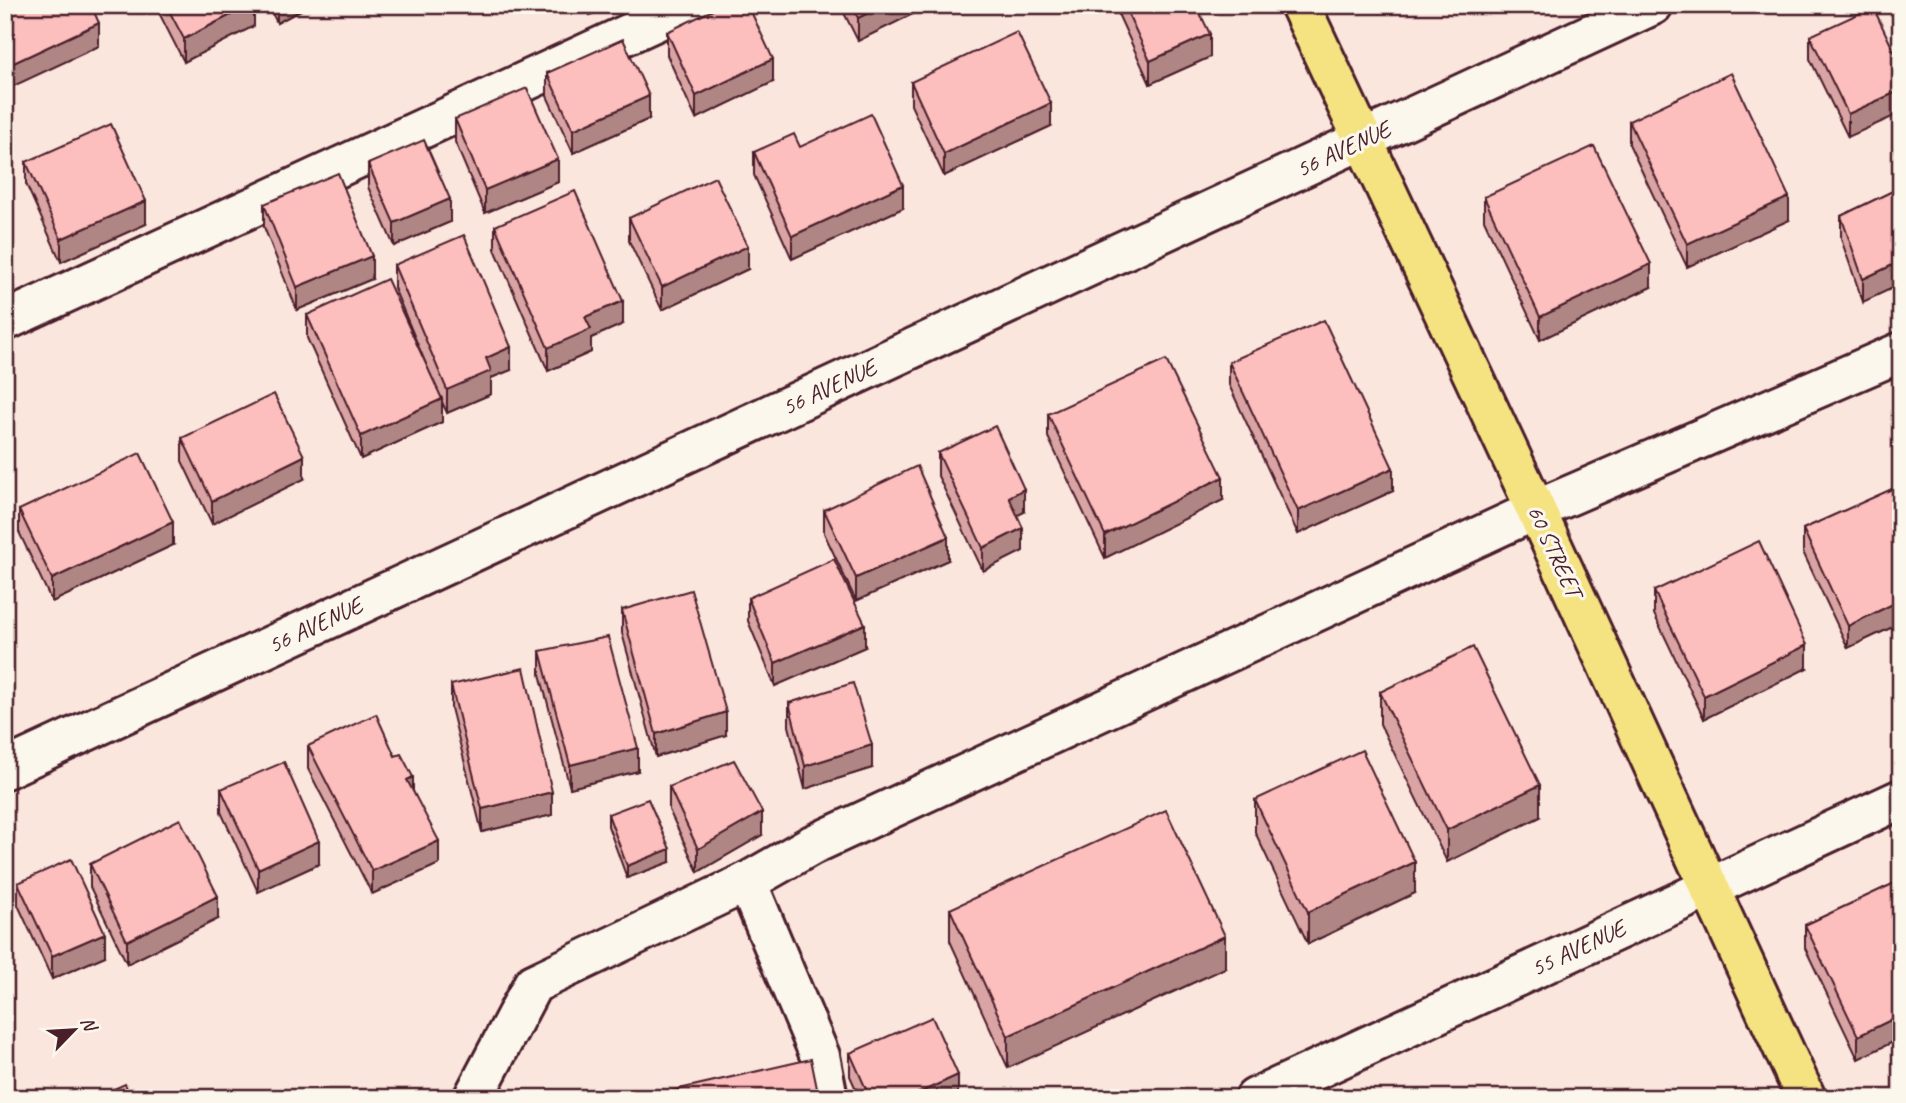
<svg xmlns="http://www.w3.org/2000/svg" width="1906" height="1103" viewBox="0 0 1906 1103" font-family="Caveat,sans-serif">
<style>
.lines{fill:none;stroke-linecap:round;stroke-linejoin:round}
.minor-casing{stroke:#4a1f2b;stroke-width:44}
.major-casing{stroke:#4a1f2b;stroke-width:44}
.minor{stroke:#fbf7ec;stroke-width:38}
.major{stroke:#f5e382;stroke-width:38}
.wall{fill:#d9a4a3;stroke:#4a1f2b;stroke-width:2}
.shaded-wall{fill:#b08684;stroke:#4a1f2b;stroke-width:2}
.building{fill:#fcbfbd;stroke:#4a1f2b;stroke-width:2}
.labels{text-anchor:middle;stroke-width:6;stroke-linejoin:round;paint-order:stroke}
.street-label{font-size:24px;fill:#4a1f2b;stroke:#fbf7ec}
</style>
<rect width="100%" height="100%" fill="#fbe6de"/>
<filter id="ink" filterUnits="userSpaceOnUse"><feTurbulence type="fractalNoise" baseFrequency=".0143" numOctaves="2"/><feDisplacementMap in="SourceGraphic" scale="14" xChannelSelector="R" yChannelSelector="G"/><feConvolveMatrix kernelMatrix="1 2 1 2 8 2 1 2 1" color-interpolation-filters="sRGB"/></filter>
<g filter="url(#ink)">
<g class="lines">
<defs>
<g id="minor">
<polyline points="5,321 691,5"/>
<polyline points="5,769 1653,5"/>
<polyline points="747,882 820,1056 828,1098"/>
<polyline points="473,1098 533,984 747,882 812,845 1536,510 1901,352"/>
<polyline points="1255,1098 1901,799"/>
</g>
<polyline id="major" points="1300,5 1536,510 1806,1098"/>
</defs>
<!-- minor casing -->
<use href="#minor" class="minor-casing"/>
<!-- major casing -->
<use href="#major" class="major-casing"/>
<!-- minor -->
<use href="#minor" class="minor"/>
<!-- major -->
<use href="#major" class="major"/>
</g>
<!-- wall -->
<g class="wall">
<polygon points="155,5 254,5 254,26 184,62"/>
<polygon points="268,5 310,5 277,23"/>
<polygon points="586,5 611,5 590,15"/>
<polygon points="840,5 921,5 921,10 858,41"/>
<polygon points="1119,5 1196,5 1210,57 1150,84 1119,16"/>
<polygon points="667,32 773,82 696,119 667,55"/>
<polygon points="1810,36 1901,66 1848,137 1810,59"/>
<polygon points="547,73 649,119 573,153 547,96"/>
<polygon points="911,82 1051,126 944,176 911,105"/>
<polygon points="455,119 558,182 485,213 455,142"/>
<polygon points="1629,121 1789,220 1687,267 1629,144"/>
<polygon points="800,147 903,208 792,259 754,175 754,152"/>
<polygon points="26,162 146,224 61,262 26,184"/>
<polygon points="368,164 450,222 394,246 368,187"/>
<polygon points="1901,187 1863,302 1841,239 1841,216"/>
<polygon points="1484,197 1651,287 1540,340 1484,220"/>
<polygon points="264,204 372,279 297,310 264,227"/>
<polygon points="629,218 748,269 662,310 629,241"/>
<polygon points="495,226 623,324 591,338 591,352 548,371 495,249"/>
<polygon points="394,265 511,370 491,378 491,394 447,413 442,402 442,422 361,459 307,338 307,315 428,369 394,288"/>
<polygon points="1229,362 1393,491 1298,534 1229,385"/>
<polygon points="1048,414 1223,500 1105,558 1048,437"/>
<polygon points="182,438 304,479 212,524 182,461"/>
<polygon points="938,453 1024,512 1017,515 1023,551 983,571 938,476"/>
<polygon points="1901,485 1901,623 1848,648 1803,552 1803,529"/>
<polygon points="19,510 173,545 52,602 19,532"/>
<polygon points="824,510 948,560 856,601 824,533"/>
<polygon points="1654,591 1807,668 1704,719 1654,614"/>
<polygon points="748,598 865,647 775,686 748,621"/>
<polygon points="622,610 726,735 656,757 622,633"/>
<polygon points="540,651 638,771 570,788 540,674"/>
<polygon points="451,685 552,815 482,832 451,708"/>
<polygon points="1380,692 1540,817 1447,862 1380,724"/>
<polygon points="789,703 872,768 805,789 789,726"/>
<polygon points="308,746 395,756 413,791 439,864 372,894 308,769"/>
<polygon points="669,787 762,835 698,872 669,810"/>
<polygon points="221,789 319,864 258,892 221,812"/>
<polygon points="1255,800 1415,893 1308,944 1255,832"/>
<polygon points="608,814 670,862 627,878 608,826"/>
<polygon points="90,864 218,919 127,964 90,887"/>
<polygon points="1901,880 1901,1038 1858,1059 1805,948 1805,925"/>
<polygon points="18,883 105,956 52,979 18,905"/>
<polygon points="950,909 1225,968 1008,1068 950,941"/>
<polygon points="850,1053 958,1098 860,1098 850,1076"/>
</g>
<!-- shaded-wall -->
<g class="shaded-wall">
<polygon points="250,5 254,5 254,26 184,62 184,39"/>
<polygon points="277,5 310,5 277,23"/>
<polygon points="590,5 611,5 590,15"/>
<polygon points="884,5 921,5 921,10 858,41 858,18"/>
<polygon points="99,23 99,46 5,90 5,67"/>
<polygon points="1210,34 1210,57 1150,84 1150,61"/>
<polygon points="773,59 773,82 696,119 696,96"/>
<polygon points="1901,90 1901,113 1848,137 1848,114"/>
<polygon points="649,96 649,119 573,153 573,130"/>
<polygon points="1051,103 1051,126 944,176 944,154"/>
<polygon points="558,159 558,182 485,213 485,190"/>
<polygon points="903,185 903,208 792,259 792,236"/>
<polygon points="1789,197 1789,220 1687,267 1687,244"/>
<polygon points="450,199 450,222 394,246 394,223"/>
<polygon points="146,201 146,224 61,262 61,239"/>
<polygon points="748,246 748,269 662,310 662,287"/>
<polygon points="372,256 372,279 297,310 297,287"/>
<polygon points="1901,261 1901,284 1863,302 1863,279"/>
<polygon points="1651,264 1651,287 1540,340 1540,317"/>
<polygon points="623,301 623,324 591,338 591,352 548,371 548,348 585,317"/>
<polygon points="511,347 511,370 491,378 491,394 447,413 447,390 486,358"/>
<polygon points="442,399 442,422 361,459 361,436"/>
<polygon points="304,456 304,479 212,524 212,501"/>
<polygon points="1393,468 1393,491 1298,534 1298,511"/>
<polygon points="1223,477 1223,500 1105,558 1105,535"/>
<polygon points="1024,489 1024,512 1009,520 1009,497"/>
<polygon points="173,522 173,545 52,602 52,579"/>
<polygon points="1023,528 1023,551 983,571 983,548"/>
<polygon points="948,537 948,560 856,601 856,578"/>
<polygon points="1901,600 1901,623 1848,648 1848,626"/>
<polygon points="865,624 865,647 775,686 775,663"/>
<polygon points="1807,645 1807,668 1704,719 1704,696"/>
<polygon points="726,712 726,735 656,757 656,734"/>
<polygon points="872,745 872,768 805,789 805,766"/>
<polygon points="638,748 638,771 570,788 570,765"/>
<polygon points="413,777 413,800 407,780"/>
<polygon points="1540,785 1540,817 1447,862 1447,830"/>
<polygon points="552,792 552,815 482,832 482,809"/>
<polygon points="762,812 762,835 698,872 698,849"/>
<polygon points="319,841 319,864 258,892 258,869"/>
<polygon points="439,841 439,864 372,894 372,871"/>
<polygon points="670,849 670,862 627,878 627,866"/>
<polygon points="1415,862 1415,893 1308,944 1308,912"/>
<polygon points="218,896 218,919 127,964 127,941"/>
<polygon points="105,933 105,956 52,979 52,956"/>
<polygon points="1225,936 1225,968 1008,1068 1008,1036"/>
<polygon points="1901,1015 1901,1038 1858,1059 1858,1036"/>
<polygon points="7,1018 7,1041 5,1042 5,1019"/>
<polygon points="958,1075 958,1098 908,1098"/>
</g>
<!-- building -->
<g class="building">
<polygon points="5,5 91,5 99,23 5,67"/>
<polygon points="166,5 250,5 184,39"/>
<polygon points="723,5 748,5 773,59 696,96 667,32"/>
<polygon points="851,5 884,5 858,18"/>
<polygon points="1124,5 1196,5 1210,34 1150,61"/>
<polygon points="1873,7 1901,66 1901,90 1848,114 1810,36"/>
<polygon points="1017,32 1051,103 944,154 911,82"/>
<polygon points="623,39 649,96 573,130 547,73"/>
<polygon points="1731,73 1789,197 1687,244 1629,121"/>
<polygon points="527,88 558,159 485,190 455,119"/>
<polygon points="871,114 903,185 792,236 754,152 794,134 800,147"/>
<polygon points="111,124 146,201 61,239 26,162"/>
<polygon points="424,140 450,199 394,223 368,164"/>
<polygon points="1594,146 1651,264 1540,317 1484,197"/>
<polygon points="338,173 372,256 297,287 264,204"/>
<polygon points="715,177 748,246 662,287 629,218"/>
<polygon points="1901,187 1901,261 1863,279 1841,216"/>
<polygon points="575,191 623,301 585,317 591,329 548,348 495,226"/>
<polygon points="464,235 511,347 486,358 491,371 447,390 394,265"/>
<polygon points="387,279 442,399 361,436 307,315"/>
<polygon points="1324,320 1393,468 1298,511 1229,362"/>
<polygon points="1166,360 1223,477 1105,535 1048,414"/>
<polygon points="274,394 304,456 212,501 182,438"/>
<polygon points="995,426 1024,489 1009,497 1023,528 983,548 938,453"/>
<polygon points="140,453 173,522 52,579 19,510"/>
<polygon points="917,466 948,537 856,578 824,510"/>
<polygon points="1901,485 1901,600 1848,626 1803,529"/>
<polygon points="1759,541 1807,645 1704,696 1654,591"/>
<polygon points="834,559 865,624 775,663 748,598"/>
<polygon points="691,590 726,712 656,734 622,610"/>
<polygon points="608,637 638,748 570,765 540,651"/>
<polygon points="1473,647 1540,785 1447,830 1380,692"/>
<polygon points="524,668 552,792 482,809 451,685"/>
<polygon points="853,683 872,745 805,766 789,703"/>
<polygon points="376,714 395,756 401,754 413,777 407,780 439,841 372,871 308,746"/>
<polygon points="1362,750 1415,862 1308,912 1255,800"/>
<polygon points="734,760 762,812 698,849 669,787"/>
<polygon points="284,762 319,841 258,869 221,789"/>
<polygon points="648,799 670,849 627,866 608,814"/>
<polygon points="1166,810 1225,936 1008,1036 950,909"/>
<polygon points="180,819 218,896 127,941 90,864"/>
<polygon points="71,859 105,933 52,956 18,883"/>
<polygon points="1901,880 1901,1015 1858,1036 1805,925"/>
<polygon points="932,1017 958,1075 908,1098 870,1098 850,1053"/>
<polygon points="811,1059 819,1098 640,1098"/>
<polygon points="125,1084 131,1098 94,1098"/>
</g>
</g>
<g class="labels">
<!-- street labels -->
<g class="street-label">
<text transform="translate(1343 149) rotate(-25)" y="8">56 AVENUE</text>
<text transform="translate(829 387) rotate(-25)" y="8">56 AVENUE</text>
<text transform="translate(1555 551) rotate(65)" y="8">60 STREET</text>
<text transform="translate(315 625) rotate(-25)" y="8">56 AVENUE</text>
<text transform="translate(1578 948) rotate(-25)" y="8">55 AVENUE</text>
</g>
</g>
<!-- margin -->
<rect width="1906" height="1103" fill="none" stroke="#fbf7ec" stroke-width="28"/>
<rect x="14" y="14" width="1878" height="1075" fill="none" stroke="#4a1f2b" stroke-width="2.5" filter="url(#ink)"/>
<!-- north arrow -->
<g transform="translate(74 1030) rotate(65)" stroke="#fbf7ec" stroke-width="5" paint-order="stroke">
<path d="M0-5L12 26L0 18L-12 26Z" fill="#4a1f2b"/>
<text y="-10" font-size="19" font-weight="bold" text-anchor="middle" fill="#4a1f2b">N</text>
</g>
</svg>
